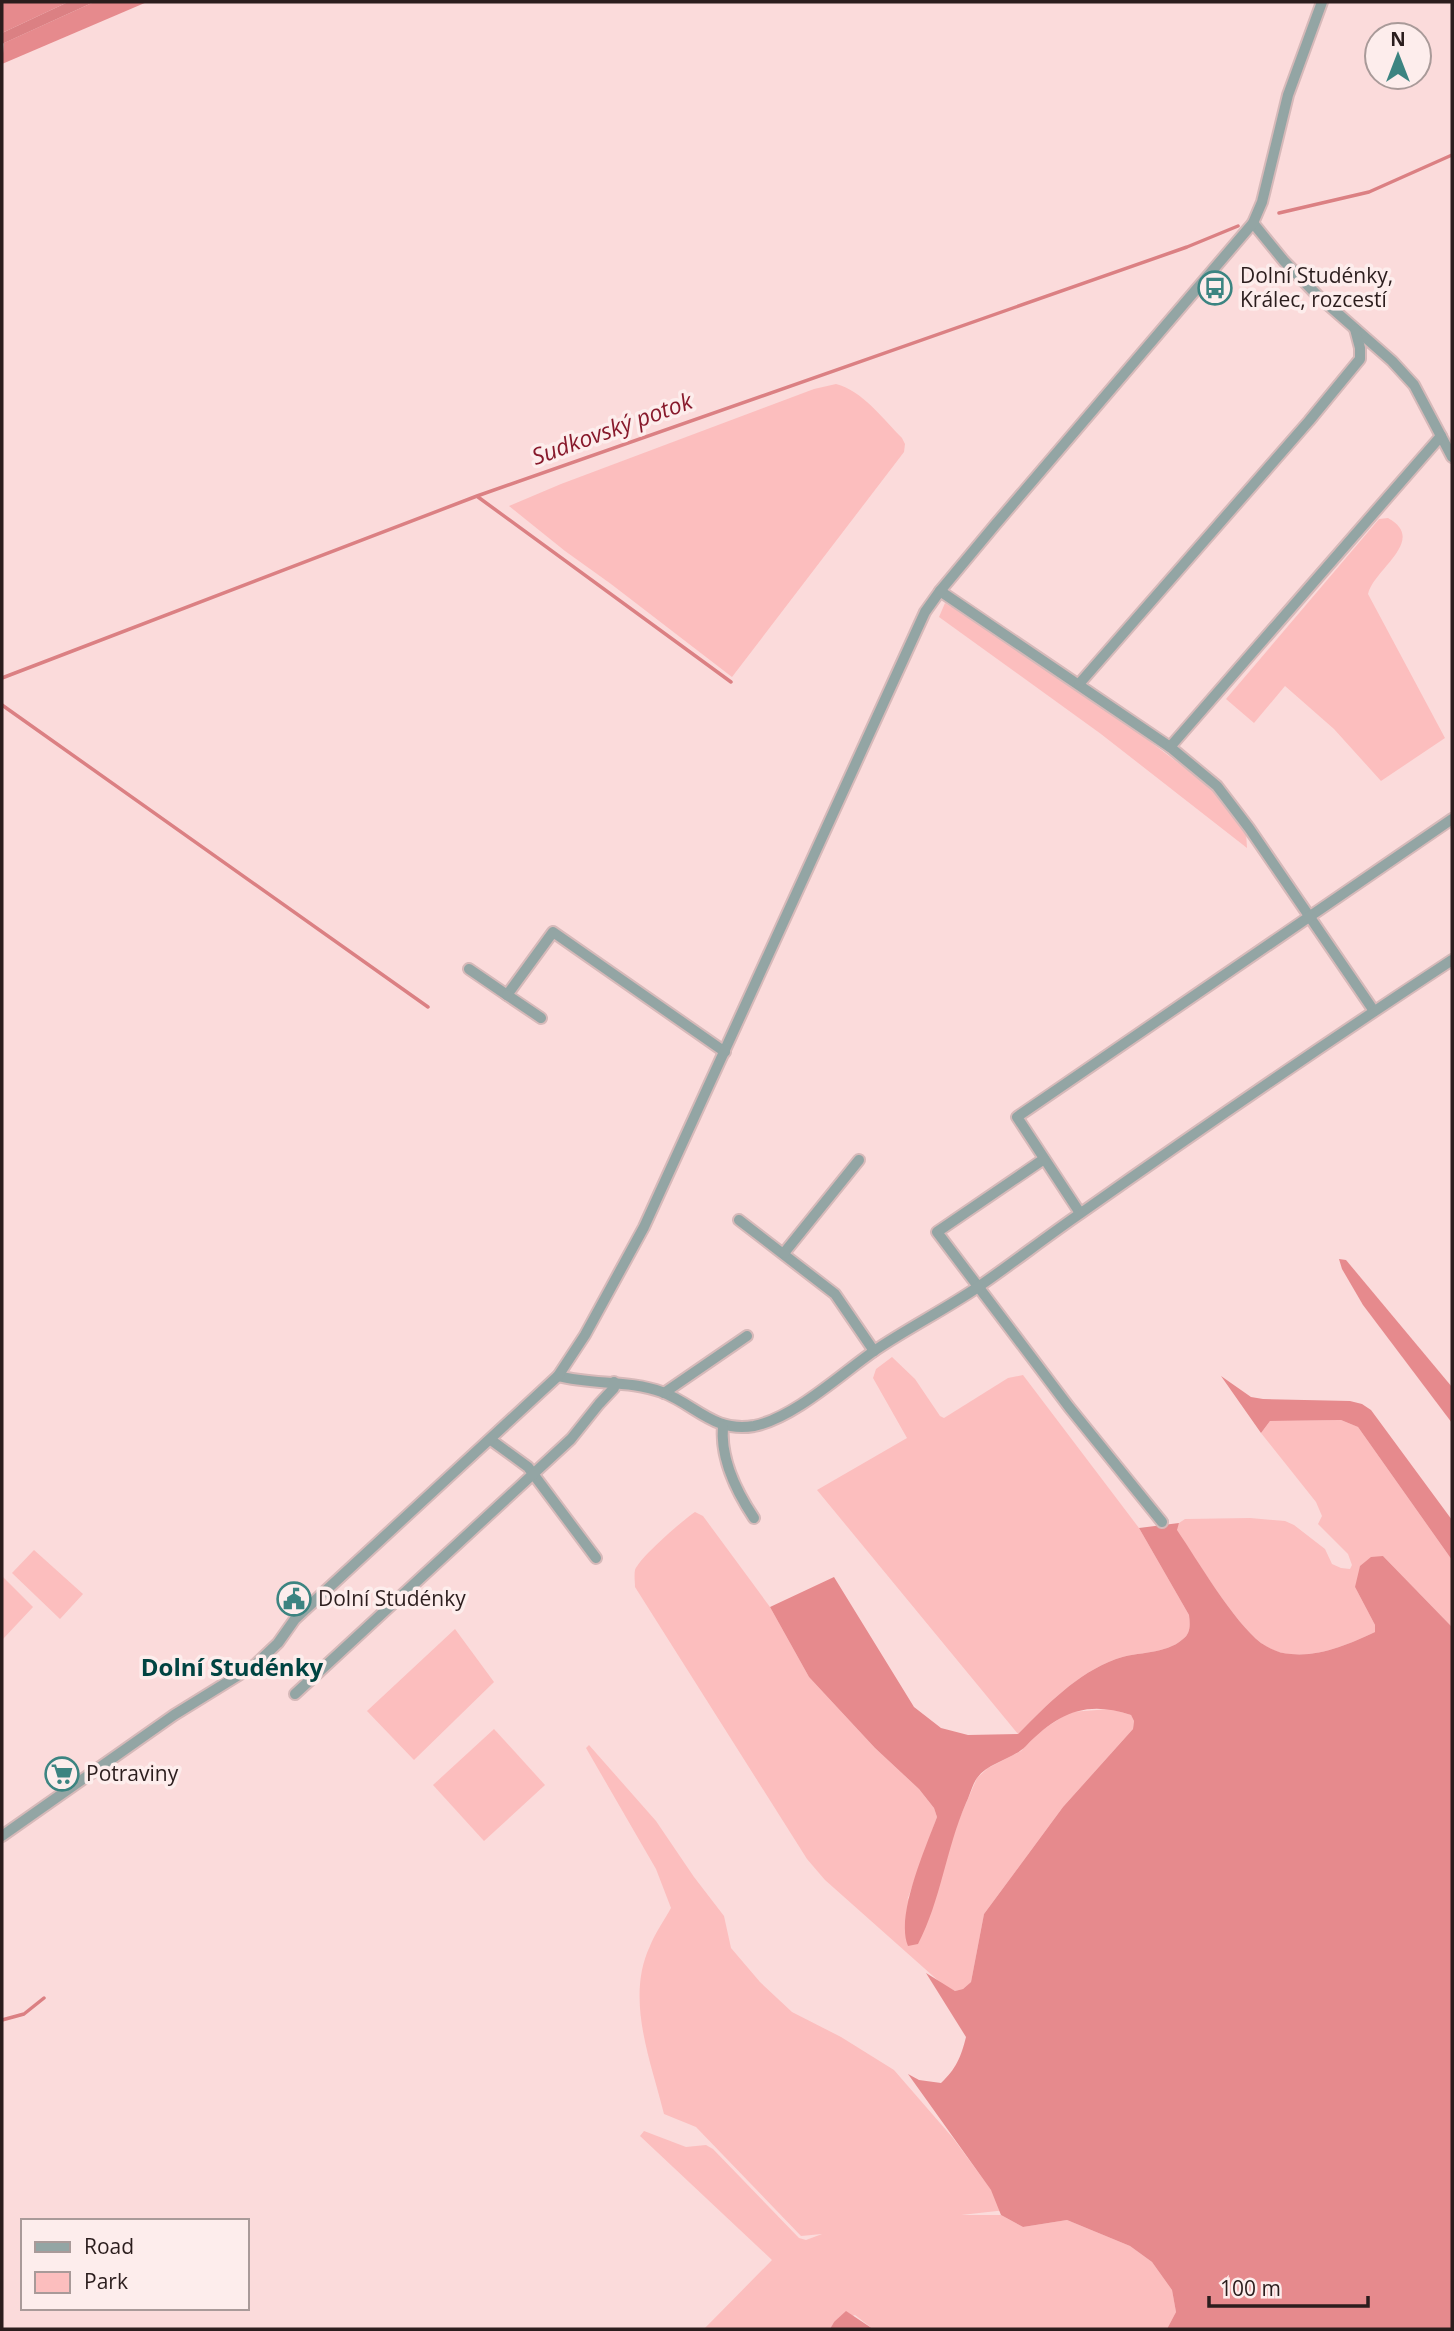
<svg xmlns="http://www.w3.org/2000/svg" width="1454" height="2331" viewBox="0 0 1454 2331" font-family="'Open Sans',sans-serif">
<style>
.green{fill:#fcbebe}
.forest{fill:#e68a8d}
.water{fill:#db8083}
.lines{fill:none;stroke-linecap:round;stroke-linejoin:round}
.stream{stroke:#db8083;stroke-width:3.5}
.minor-casing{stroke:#d6b9b9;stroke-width:14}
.minor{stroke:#93a5a4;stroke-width:10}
.labels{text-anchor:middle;stroke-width:7;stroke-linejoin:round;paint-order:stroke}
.poi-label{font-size:21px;fill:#2b1d1d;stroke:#fdedec;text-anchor:start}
.water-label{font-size:23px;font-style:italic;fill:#881a2c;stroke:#fdedec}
.quarter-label{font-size:24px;font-weight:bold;fill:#004442;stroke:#fdedec}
</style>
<rect width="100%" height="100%" fill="#fbdbdb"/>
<!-- green -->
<g class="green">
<path d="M 836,384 C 863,391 883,419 902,438 L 905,444 L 904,452 L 732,677 L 611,584 L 565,551 L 509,506 L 561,484 L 814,389 Z"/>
<path d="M 1388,518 C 1428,540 1374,569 1368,594 L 1445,738 L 1381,781 L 1334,729 L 1285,686 L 1254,723 L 1226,699 L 1379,519 Z"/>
<polygon points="945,603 1004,639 1111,712 1210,787 1246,832 1247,848 1101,734 939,617"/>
<path d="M 892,1357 L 915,1379 L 940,1416 L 944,1418 L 1008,1378 L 1023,1375 L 1139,1528 L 1189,1615 C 1190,1624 1191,1633 1183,1639 C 1165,1655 1138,1651 1116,1659 C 1076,1674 1048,1704 1018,1734 L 817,1490 L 907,1438 L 873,1378 L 876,1369 Z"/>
<path d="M 1341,1420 L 1358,1427 L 1452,1560 L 1452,1627 L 1383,1556 L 1355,1587 L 1375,1625 L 1375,1632 C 1350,1644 1319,1657 1291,1654 C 1281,1654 1269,1649 1261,1643 C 1233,1621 1198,1561 1176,1530 L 1179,1523 L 1185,1519 L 1250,1518 L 1285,1521 L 1294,1525 L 1325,1549 L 1332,1564 L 1341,1568 L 1350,1569 L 1352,1565 L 1348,1554 L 1318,1524 L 1322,1516 L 1316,1502 L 1261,1433 L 1270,1421 Z"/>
<path d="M 695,1512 L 703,1516 L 770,1607 L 809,1677 L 875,1748 L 919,1789 L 934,1808 L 937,1817 L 907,1901 L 957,1824 L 977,1778 L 988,1768 L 1021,1751 L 1039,1732 L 1070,1712 L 1111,1709 L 1131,1715 L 1134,1721 L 1133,1729 L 1063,1807 L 984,1914 L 971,1982 L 963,1989 L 955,1991 L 942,1984 L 825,1880 L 807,1859 L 635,1587 C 635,1582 634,1575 635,1570 C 640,1557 683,1520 695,1512 Z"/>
<polygon points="34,1550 83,1594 60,1619 12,1573"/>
<polygon points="2,1576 33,1607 3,1639 2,1638"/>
<polygon points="455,1629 494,1682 414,1760 367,1711"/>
<polygon points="494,1729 545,1785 484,1841 433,1785"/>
<path d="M 589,1745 L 656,1821 L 694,1877 L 724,1916 L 731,1948 L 760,1982 L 792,2012 L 841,2037 L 894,2070 L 953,2138 L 1006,2210 L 961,2215 L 1001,2215 L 1023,2227 L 1067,2220 L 1130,2246 L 1152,2262 L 1172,2290 L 1176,2312 L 1167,2329 L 873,2329 L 855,2315 L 834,2322 L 830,2329 L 704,2329 L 772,2260 L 640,2136 L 644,2131 L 686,2147 L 706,2145 L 713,2149 L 799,2238 L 806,2240 L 822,2234 L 801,2236 L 696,2127 L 664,2114 C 651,2061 625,1999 650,1946 C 655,1933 664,1921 671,1908 L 656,1869 L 586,1748 Z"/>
</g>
<!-- forest -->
<g class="forest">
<polygon points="2,2 68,2 2,33"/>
<polygon points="94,2 147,2 2,64 4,43"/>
<polygon points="1339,1259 1346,1260 1452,1387 1452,1423 1363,1305 1342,1269"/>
<polygon points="1221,1376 1251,1397 1263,1399 1350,1401 1362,1404 1371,1410 1452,1520 1452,1560 1358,1427 1341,1420 1270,1421 1261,1433"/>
<path d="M 1179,1523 L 1177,1530 C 1198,1561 1233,1621 1261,1643 C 1270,1649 1281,1654 1291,1654 C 1319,1657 1350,1644 1375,1632 L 1375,1625 L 1355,1587 L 1360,1566 L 1371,1557 L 1383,1556 L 1452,1627 L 1452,2329 L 1167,2329 L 1176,2312 L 1172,2290 L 1152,2262 L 1130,2246 L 1067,2220 L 1023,2227 L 1001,2215 L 991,2190 L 908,2074 L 919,2080 L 941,2083 C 956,2069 961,2057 966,2037 L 926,1973 L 955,1991 L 963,1989 L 971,1982 L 984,1914 L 1063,1807 L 1133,1729 L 1134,1721 L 1131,1715 C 1086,1700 1058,1713 1026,1746 C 1012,1760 989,1762 977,1778 C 972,1785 970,1795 966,1803 C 946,1849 941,1900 918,1944 L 908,1946 C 895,1916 926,1847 937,1817 L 934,1808 L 919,1789 L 875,1748 L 809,1677 L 770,1607 L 834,1577 L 914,1707 L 941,1728 L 968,1735 L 1018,1734 C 1048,1704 1076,1674 1116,1659 C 1138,1651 1165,1655 1183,1639 C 1191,1633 1190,1624 1189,1615 L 1139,1528 Z"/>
<polygon points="846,2311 873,2329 830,2329 834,2322"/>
</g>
<!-- water -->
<polygon class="water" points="68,2 94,2 2,44 2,33"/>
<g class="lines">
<!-- stream -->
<g class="stream">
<polyline points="1279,213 1369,192 1452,155"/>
<polyline points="478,497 731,682"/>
<polyline points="2,678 477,496 1187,247 1238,226"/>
<polyline points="2,705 428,1007"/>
<polyline points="2,2020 24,2014 44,1998"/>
</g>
<defs>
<g id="minor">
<polyline points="1253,223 1284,261 1318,296 1392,361 1414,385 1452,457"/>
<polyline points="940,591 1170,747 1217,786 1249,828 1374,1011"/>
<polyline points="1079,684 1309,421 1360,359 1360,348 1355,329"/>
<polyline points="1170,747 1441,436"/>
<polyline points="469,969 507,995 553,932 725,1052"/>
<polyline points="507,995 541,1018"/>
<polyline points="1044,1159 937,1232 1069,1407 1162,1522"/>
<polyline points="1080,1213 1017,1117 1452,819"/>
<polyline points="739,1220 835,1294 874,1351"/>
<polyline points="784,1253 859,1160"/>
<path d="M 558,1376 C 593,1385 629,1380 662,1392 C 696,1405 714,1433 754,1426 C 794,1418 841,1374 874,1351 C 908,1328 944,1310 978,1287 C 1013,1263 1046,1237 1081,1213 C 1203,1127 1327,1042 1452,960"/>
<polyline points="664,1393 747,1336"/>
<path d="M 723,1426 C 720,1459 736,1491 754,1518"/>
<polyline points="491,1440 528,1467 596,1558"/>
<polyline points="295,1694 571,1439 599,1404 614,1388 614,1382"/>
<polyline points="2,1836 174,1715 255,1665 278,1643 295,1619 558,1376 585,1335 644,1227 925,612 940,591 995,525 1253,223 1262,202 1288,95 1322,2"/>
</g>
</defs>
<!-- minor casing -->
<use href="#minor" class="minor-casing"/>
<!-- minor -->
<use href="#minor" class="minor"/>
</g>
<!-- icons -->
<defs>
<symbol id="bus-ring" viewBox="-11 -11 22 22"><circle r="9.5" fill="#fdedec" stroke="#3c8481" stroke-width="1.5"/><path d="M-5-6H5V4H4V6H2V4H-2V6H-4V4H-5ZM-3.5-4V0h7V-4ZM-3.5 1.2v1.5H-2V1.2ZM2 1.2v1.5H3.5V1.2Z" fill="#3c8481"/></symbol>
<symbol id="civic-ring" viewBox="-11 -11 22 22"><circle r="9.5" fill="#fdedec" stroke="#3c8481" stroke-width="1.5"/><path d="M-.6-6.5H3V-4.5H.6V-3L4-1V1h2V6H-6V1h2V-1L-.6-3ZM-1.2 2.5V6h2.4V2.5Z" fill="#3c8481"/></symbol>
<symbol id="supermarket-ring" viewBox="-11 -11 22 22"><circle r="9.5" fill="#fdedec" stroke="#3c8481" stroke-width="1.5"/><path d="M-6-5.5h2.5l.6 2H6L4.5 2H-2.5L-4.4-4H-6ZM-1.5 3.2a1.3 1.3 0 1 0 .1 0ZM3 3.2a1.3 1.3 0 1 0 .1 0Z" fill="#3c8481"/></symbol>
</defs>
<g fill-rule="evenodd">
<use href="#bus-ring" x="1196" y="269" width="38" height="38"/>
<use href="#civic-ring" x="275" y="1580" width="38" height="38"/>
<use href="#supermarket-ring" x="43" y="1755" width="38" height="38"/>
</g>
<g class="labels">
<!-- poi labels -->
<g class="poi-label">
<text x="1240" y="283">Dolní Studénky,<tspan x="1240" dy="24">Králec, rozcestí</tspan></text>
<text x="318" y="1606">Dolní Studénky</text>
<text x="86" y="1781">Potraviny</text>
</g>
<!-- water labels -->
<g class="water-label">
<text transform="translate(612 429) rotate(-20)" y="8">Sudkovský potok</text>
</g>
<!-- quarter labels -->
<g class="quarter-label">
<text x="232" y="1676">Dolní Studénky</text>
</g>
</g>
<!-- border -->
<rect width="1454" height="2331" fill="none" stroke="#2b1d1d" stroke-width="7"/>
<!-- legend -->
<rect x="21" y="2219" width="228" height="91" fill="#fdedec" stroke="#a99a99" stroke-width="2"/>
<rect x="35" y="2242" width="35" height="10" fill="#93a5a4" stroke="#a99a99" stroke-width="2"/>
<text x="84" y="2254" font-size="21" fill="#2b1d1d">Road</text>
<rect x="35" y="2272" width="35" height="21" fill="#fcbebe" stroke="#a99a99" stroke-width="2"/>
<text x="84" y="2289" font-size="21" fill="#2b1d1d">Park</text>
<!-- north arrow -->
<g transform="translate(1398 56)"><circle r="33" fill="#fdedec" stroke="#a99a99" stroke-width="2"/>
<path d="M0-5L12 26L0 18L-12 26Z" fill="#3c8481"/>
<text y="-10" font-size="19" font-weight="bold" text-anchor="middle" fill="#2b1d1d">N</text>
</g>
<!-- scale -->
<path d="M1209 2296v10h159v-10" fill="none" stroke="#2b1d1d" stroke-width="3.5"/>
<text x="1220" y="2296" font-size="21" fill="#2b1d1d" stroke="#fdedec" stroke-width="5" paint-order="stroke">100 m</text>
</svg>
